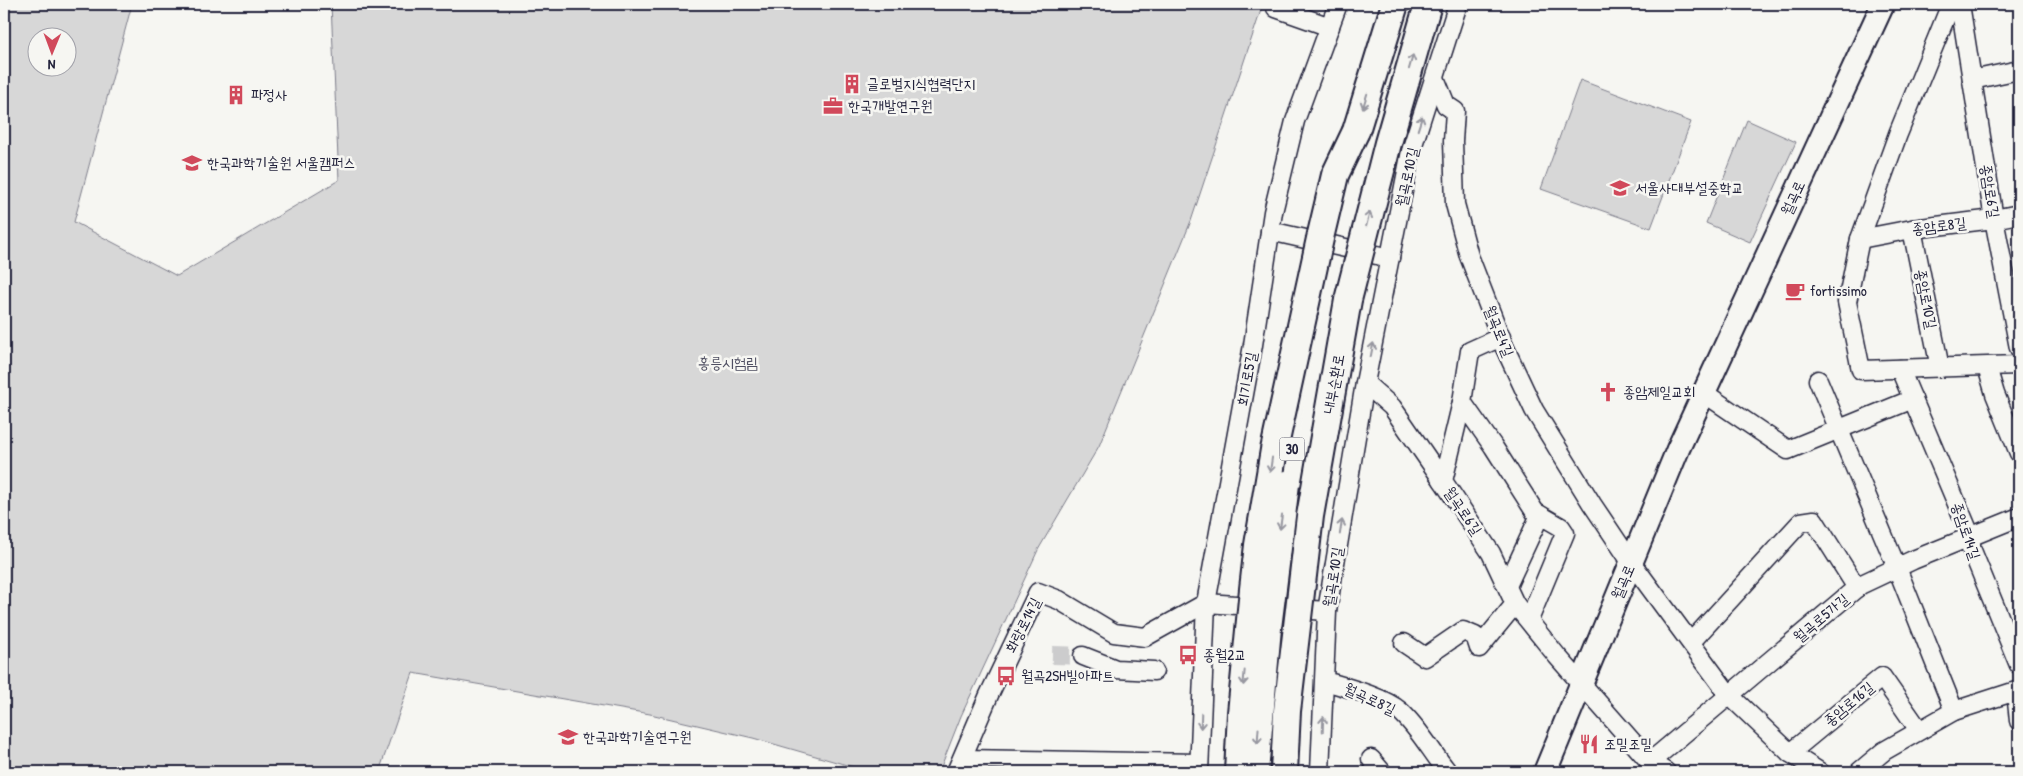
<svg xmlns="http://www.w3.org/2000/svg" width="2023" height="776" viewBox="0 0 2023 776" font-family="'Patrick Hand','Poor Story',sans-serif">
<style>
.green{fill:#d7d7d7;stroke:#7c7c89;fill-rule:evenodd}
.pier{fill:#f6f6f2}
.lines{fill:none;stroke-linecap:round;stroke-linejoin:round}
.minor-tunnel{stroke:#cccccd;stroke-width:18;stroke-dasharray:18 9;stroke-linecap:butt}
.minor-casing{stroke:#22223b;stroke-width:21}
.major-casing{stroke:#22223b;stroke-width:26}
.highway-casing{stroke:#22223b;stroke-width:30}
.minor{stroke:#f6f6f2;stroke-width:18}
.major{stroke:#f6f6f2;stroke-width:22}
.highway{stroke:#f6f6f2;stroke-width:26}
.highway-bridge-casing{stroke:#22223b;stroke-width:30;stroke-linecap:butt}
.highway-bridge{stroke:#f6f6f2;stroke-width:26}
.oneway{stroke:#9797a0}
.labels{text-anchor:middle;stroke-width:5;stroke-linejoin:round;paint-order:stroke}
.shield{fill:#f6f6f2;stroke:#626272;stroke-width:1}
.shield-label{font-size:14px;font-weight:bold;fill:#22223b}
.poi-label{font-size:15px;fill:#22223b;stroke:#f6f6f2;text-anchor:start}
.street-label{font-size:15px;fill:#22223b;stroke:#f6f6f2}
.park-label{font-size:15px;fill:#4f4f62;stroke:#f6f6f2}
</style>
<rect width="100%" height="100%" fill="#f6f6f2"/>
<filter id="ink" filterUnits="userSpaceOnUse"><feTurbulence type="fractalNoise" baseFrequency=".02" numOctaves="2"/><feDisplacementMap in="SourceGraphic" scale="10" xChannelSelector="R" yChannelSelector="G"/><feConvolveMatrix kernelMatrix="1 2 1 2 8 2 1 2 1" color-interpolation-filters="sRGB"/></filter>
<g filter="url(#ink)">
<!-- green -->
<g class="green">
<path d="M 4,4 L 132,4 L 74,222 L 177,276 L 339,180 L 331,4 L 1263,4 L 1191,221 L 1099,446 L 1038,550 L 961,716 L 939,772 L 871,772 L 753,738 L 650,714 L 413,673 L 379,772 L 4,772 ZM 38,38 L 68,38 L 68,68 L 38,68 Z"/>
<polygon points="1580,80 1691,122 1651,228 1541,189"/>
<polygon points="1747,120 1796,142 1750,242 1706,223"/>
</g>
<!-- pier -->
<polygon class="pier" points="1400,4 1417,4 1400,51 1366,168 1347,251 1274,772 1258,772 1286,512 1306,388 1352,164"/>
<g class="lines">
<!-- minor-tunnel -->
<polyline class="minor-tunnel" points="1052,655 1083,656"/>
<defs>
<g id="minor">
<polyline points="1951,4 1898,134 1860,239 1847,302 1861,370 2019,365"/>
<polyline points="1960,4 1994,219 2019,348"/>
<polyline points="1276,8 1330,27"/>
<polyline points="1435,78 1446,105 1455,111 1453,141 1455,204 1469,256 1504,346 1534,410 1592,504 1631,562 1729,695 1790,753 1820,772"/>
<polyline points="1972,80 2019,70"/>
<polyline points="1912,229 1940,368"/>
<polyline points="1270,231 1390,258"/>
<polyline points="1860,239 1912,229 1994,219 2019,214"/>
<polyline points="1501,337 1470,351 1462,402 1443,481 1491,553 1515,604 1557,656 1650,762 1666,772"/>
<polyline points="1987,367 1995,394 2019,453"/>
<polyline points="1900,369 1971,537 1971,548 2019,665"/>
<polyline points="1818,380 1897,568 1954,711"/>
<polyline points="1365,383 1392,407 1443,481"/>
<polyline points="1704,393 1788,450 1913,399"/>
<polyline points="1462,402 1493,446 1535,512 1561,527 1565,533 1529,620"/>
<polyline points="1507,586 1540,515"/>
<polyline points="1206,603 1327,611"/>
<polyline points="1691,642 1801,522 1814,520 1857,588"/>
<polyline points="1404,643 1425,657 1463,631 1475,636 1479,648 1515,604"/>
<polyline points="1083,656 1116,669 1154,671"/>
<path d="M 1325,681 C 1345,687 1384,697 1400,711 C 1419,728 1432,753 1448,772"/>
<polyline points="2016,692 2019,721"/>
<polyline points="1790,753 1882,677 1919,730"/>
<polyline points="962,759 1199,763"/>
<polyline points="1371,759 1382,772"/>
<polyline points="1650,762 1860,585 1913,560 2019,517"/>
<polyline points="956,772 989,695 1038,592 1059,600 1114,633 1145,637 1206,603"/>
<polyline points="1199,772 1206,603 1253,345 1273,212 1295,121 1338,4"/>
<polyline points="1320,772 1327,611 1365,383 1411,151 1458,4"/>
<polyline points="1859,772 1884,751 1954,711 2019,690"/>
</g>
<polyline id="major" points="1545,772 1678,449 1883,4"/>
<polyline id="highway" points="1356,131 1395,4"/>
</defs>
<!-- minor casing -->
<use href="#minor" class="minor-casing"/>
<!-- major casing -->
<use href="#major" class="major-casing"/>
<!-- highway casing -->
<use href="#highway" class="highway-casing"/>
<!-- minor -->
<use href="#minor" class="minor"/>
<!-- major -->
<use href="#major" class="major"/>
<!-- highway -->
<use href="#highway" class="highway"/>
<defs>
<g id="highway-bridge">
<polyline points="1238,772 1241,713 1253,589 1258,545 1274,450 1321,234 1335,175 1356,131"/>
<polyline points="1255,772 1268,628 1286,484"/>
<polyline points="1284,772 1287,711 1310,516 1348,300 1388,143 1428,4"/>
</g>
</defs>
<!-- highway-bridge casing -->
<use href="#highway-bridge" class="highway-bridge-casing"/>
<!-- highway-bridge -->
<use href="#highway-bridge" class="highway-bridge"/>
</g>
<!-- one-way arrows -->
<defs><path id="oneway-shaft" d="M-6 0H5M1.5-3L5.5 0L1.5 3" fill="none" stroke-width="1.6" stroke-linecap="round" stroke-linejoin="round" transform="scale(1.25)"/></defs>
<g class="oneway">
<use href="#oneway-shaft" transform="translate(1411 62) rotate(-74)"/>
<use href="#oneway-shaft" transform="translate(1365 101) rotate(107)"/>
<use href="#oneway-shaft" transform="translate(1420 123) rotate(-72)"/>
<use href="#oneway-shaft" transform="translate(1368 219) rotate(-76)"/>
<use href="#oneway-shaft" transform="translate(1372 350) rotate(-79)"/>
<use href="#oneway-shaft" transform="translate(1271 465) rotate(98)"/>
<use href="#oneway-shaft" transform="translate(1281 522) rotate(98)"/>
<use href="#oneway-shaft" transform="translate(1341 527) rotate(-81)"/>
<use href="#oneway-shaft" transform="translate(1244 678) rotate(95)"/>
<use href="#oneway-shaft" transform="translate(1201 721) rotate(92)"/>
<use href="#oneway-shaft" transform="translate(1323 724) rotate(-88)"/>
<use href="#oneway-shaft" transform="translate(1258 736) rotate(94)"/>
</g>
</g>
<!-- icons -->
<defs>
<symbol id="building-bare" viewBox="-9 -9 18 18"><path d="M-4-6H4V6H1V3H-1V6H-4ZM-2.5-4.3h1.7v1.8h-1.7ZM.8-4.3h1.7v1.8H.8ZM-2.5-1h1.7V.8h-1.7ZM.8-1h1.7V.8H.8Z" fill="#d1495b" stroke="#f6f6f2" stroke-width="2.5" paint-order="stroke"/></symbol>
<symbol id="office-bare" viewBox="-9 -9 18 18"><path d="M-6-3h4V-5.5h4V-3h4V5H-6ZM-1-4.5V-3h2v-1.5ZM-6 0V1H6V0Z" fill="#d1495b" stroke="#f6f6f2" stroke-width="2.5" paint-order="stroke"/></symbol>
<symbol id="university-bare" viewBox="-9 -9 18 18"><path d="M0-5L7-2L0 1L-7-2ZM-4 1L0 2.5L4 1V4Q0 6-4 4Z" fill="#d1495b" stroke="#f6f6f2" stroke-width="2.5" paint-order="stroke"/></symbol>
<symbol id="school-bare" viewBox="-9 -9 18 18"><path d="M0-5L7-2L0 1L-7-2ZM-4 1L0 2.5L4 1V4Q0 6-4 4Z" fill="#d1495b" stroke="#f6f6f2" stroke-width="2.5" paint-order="stroke"/></symbol>
<symbol id="cafe-bare" viewBox="-9 -9 18 18"><path d="M-5.5-4.5H6V0H3Q3 3.5 0 3.5H-2.5Q-5.5 3.5-5.5 0ZM3-3.2v2h1.7v-2ZM-6 4.5H4V6H-6Z" fill="#d1495b" stroke="#f6f6f2" stroke-width="2.5" paint-order="stroke"/></symbol>
<symbol id="church-bare" viewBox="-9 -9 18 18"><path d="M-1.2-6h2.4v3.5h3.3v2.4h-3.3V6h-2.4V-.1h-3.3v-2.4h3.3Z" fill="#d1495b" stroke="#f6f6f2" stroke-width="2.5" paint-order="stroke"/></symbol>
<symbol id="bus-bare" viewBox="-9 -9 18 18"><path d="M-5-6H5V4H4V6H2V4H-2V6H-4V4H-5ZM-3.5-4V0h7V-4ZM-3.5 1.2v1.5H-2V1.2ZM2 1.2v1.5H3.5V1.2Z" fill="#d1495b" stroke="#f6f6f2" stroke-width="2.5" paint-order="stroke"/></symbol>
<symbol id="restaurant-bare" viewBox="-9 -9 18 18"><path d="M-5-6h1v4h1v-4h1v4h1v-4h1v5L-1.5 .5V6h-2V.5L-5-1ZM5-6V6H3V1.5H1.5Q1.5-4 5-6Z" fill="#d1495b" stroke="#f6f6f2" stroke-width="2.5" paint-order="stroke"/></symbol>
</defs>
<g fill-rule="evenodd">
<use href="#building-bare" x="838" y="70" width="28" height="28"/>
<use href="#building-bare" x="222" y="81" width="28" height="28"/>
<use href="#office-bare" x="819" y="92" width="28" height="28"/>
<use href="#university-bare" x="178" y="149" width="28" height="28"/>
<use href="#school-bare" x="1606" y="174" width="28" height="28"/>
<use href="#cafe-bare" x="1781" y="277" width="28" height="28"/>
<use href="#church-bare" x="1594" y="378" width="28" height="28"/>
<use href="#bus-bare" x="1174" y="641" width="28" height="28"/>
<use href="#bus-bare" x="992" y="662" width="28" height="28"/>
<use href="#university-bare" x="554" y="723" width="28" height="28"/>
<use href="#restaurant-bare" x="1575" y="730" width="28" height="28"/>
</g>
<g class="labels">
<!-- shield labels -->
<rect class="shield" x="1279.5" y="437.5" width="25" height="23" rx="4"/>
<g class="shield-label">
<text x="1292" y="454">30</text>
</g>
<!-- poi labels -->
<g class="poi-label">
<text x="867" y="89">글로벌지식협력단지</text>
<text x="251" y="100">파정사</text>
<text x="848" y="111">한국개발연구원</text>
<text x="207" y="168">한국과학기술원 서울캠퍼스</text>
<text x="1635" y="193">서울사대부설중학교</text>
<text x="1810" y="296">fortissimo</text>
<text x="1623" y="397">종암제일교회</text>
<text x="1203" y="660">종월2교</text>
<text x="1021" y="681">월곡2SH빌아파트</text>
<text x="583" y="742">한국과학기술연구원</text>
<text x="1604" y="749">조밀조밀</text>
</g>
<!-- street labels -->
<g class="street-label">
<text transform="translate(1407 177) rotate(-78)" y="5">월곡로10길</text>
<text transform="translate(1990 191) rotate(81)" y="5">종암로6길</text>
<text transform="translate(1793 198) rotate(-65)" y="5">월곡로</text>
<text transform="translate(1939 226) rotate(-7)" y="5">종암로8길</text>
<text transform="translate(1926 299) rotate(79)" y="5">종암로10길</text>
<text transform="translate(1499 331) rotate(68)" y="5">월곡로4길</text>
<text transform="translate(1247 379) rotate(-80)" y="5">회기로5길</text>
<text transform="translate(1334 384) rotate(-80)" y="5">내부순환로</text>
<text transform="translate(1463 511) rotate(56)" y="5">월곡로6길</text>
<text transform="translate(1966 531) rotate(71)" y="5">종암로14길</text>
<text transform="translate(1333 577) rotate(-81)" y="5">월곡로10길</text>
<text transform="translate(1623 582) rotate(-67)" y="5">월곡로</text>
<text transform="translate(1821 618) rotate(-40)" y="5">월곡로5가길</text>
<text transform="translate(1023 625) rotate(-63)" y="5">화랑로14길</text>
<text transform="translate(1370 699) rotate(25)" y="5">월곡로8길</text>
<text transform="translate(1849 704) rotate(-40)" y="5">종암로16길</text>
</g>
<!-- park labels -->
<g class="park-label">
<text x="728" y="368">홍릉시험림</text>
</g>
</g>
<!-- margin -->
<rect width="2023" height="776" fill="none" stroke="#f6f6f2" stroke-width="20"/>
<rect x="10" y="10" width="2003" height="756" fill="none" stroke="#22223b" stroke-width="2" filter="url(#ink)"/>
<!-- north arrow -->
<g transform="translate(52 52) rotate(181)"><circle r="24" fill="#f6f6f2" stroke="#a1a1a9"/>
<path d="M0-4L9 19L0 12L-9 19Z" fill="#d1495b"/>
<text y="-8" font-size="14" font-weight="bold" text-anchor="middle" fill="#22223b">N</text>
</g>
</svg>
